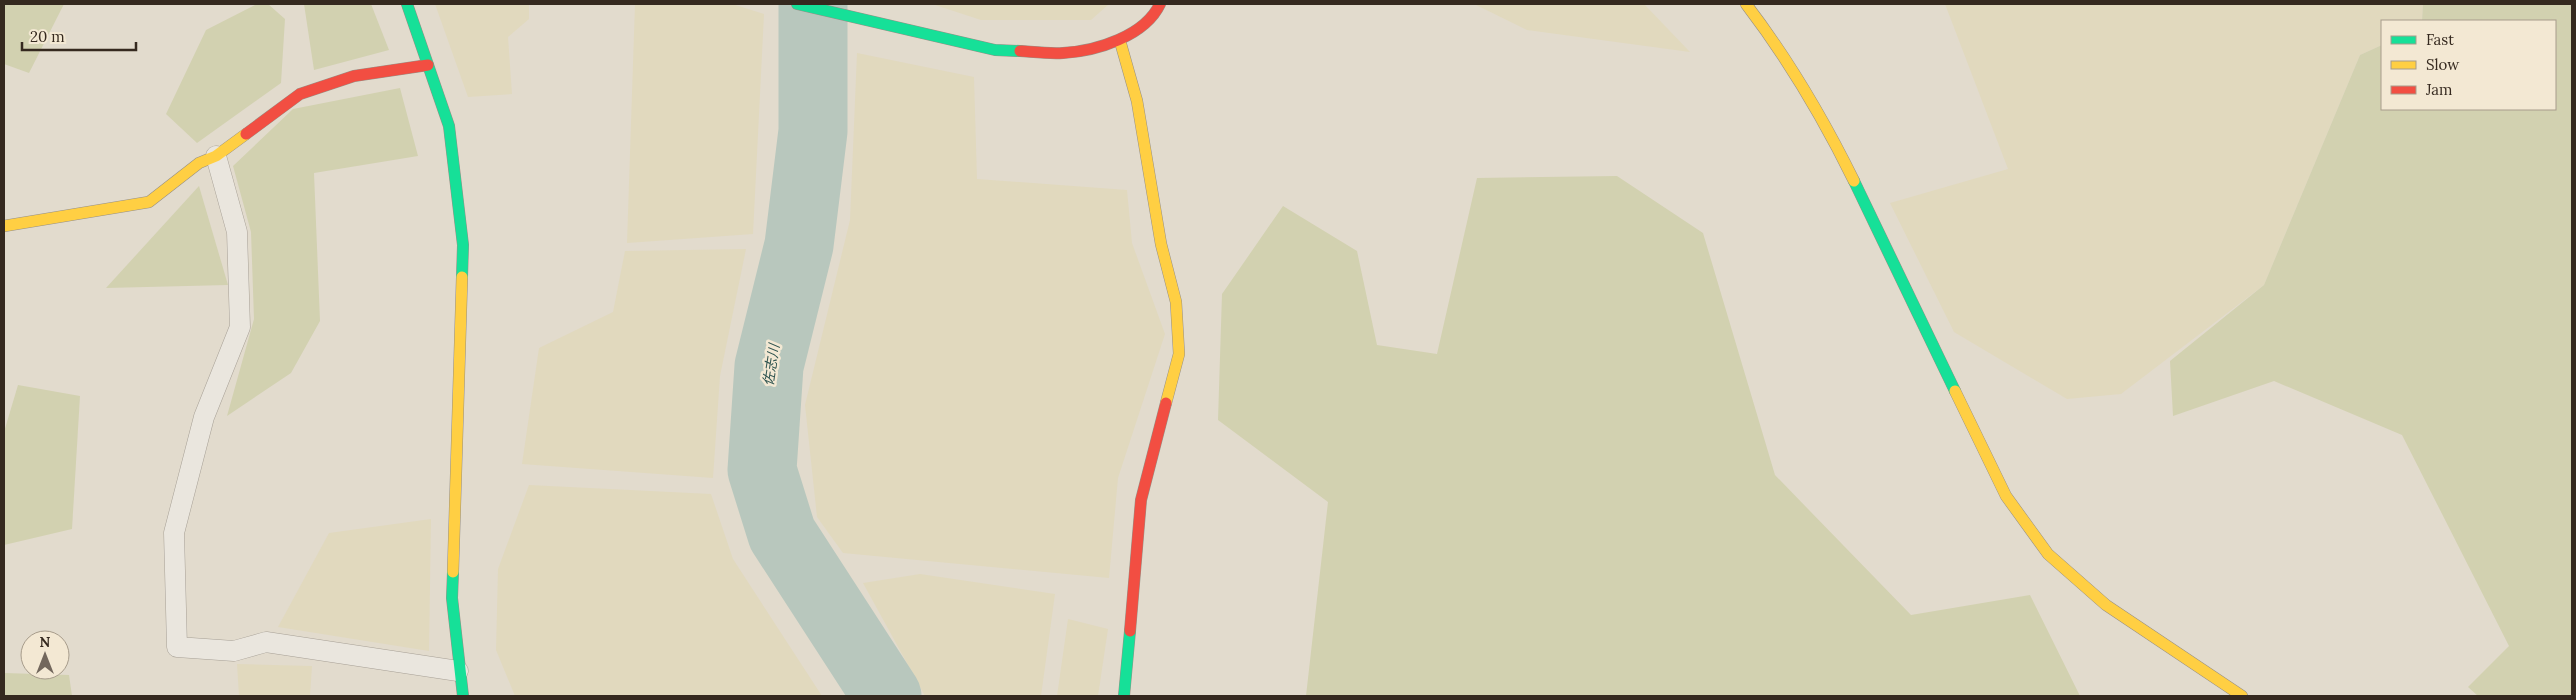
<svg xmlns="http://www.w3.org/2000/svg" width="2576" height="700" viewBox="0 0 2576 700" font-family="Lora,'Noto Sans JP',serif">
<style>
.farmland{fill:#e1d9be}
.green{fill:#d2d1b0}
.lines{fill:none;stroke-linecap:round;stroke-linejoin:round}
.river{stroke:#b8c7bd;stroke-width:69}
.lane-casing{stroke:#a7a096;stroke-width:21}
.fast-casing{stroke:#979086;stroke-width:12}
.slow-casing{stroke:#979086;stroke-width:12}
.jam-casing{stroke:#979086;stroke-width:12}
.lane{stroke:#eae6de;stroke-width:20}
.fast{stroke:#16e098;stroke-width:11}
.slow{stroke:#ffcf43;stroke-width:11}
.jam{stroke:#f24e42;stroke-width:11}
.labels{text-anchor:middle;stroke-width:5;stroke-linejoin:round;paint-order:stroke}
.water-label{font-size:14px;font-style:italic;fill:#2f5450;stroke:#f3e8d3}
</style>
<rect width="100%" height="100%" fill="#e2dbcd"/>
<!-- farmland -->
<g class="farmland">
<polygon points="435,4 529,4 529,19 508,37 512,94 468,97"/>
<polygon points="635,4 732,4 764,14 753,234 627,243"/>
<polygon points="932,4 1109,4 1091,20 981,20"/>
<polygon points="1474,4 1644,4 1690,52 1527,30"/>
<polygon points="1945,4 2423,4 2422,21 2382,21 2382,45 2360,55 2264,285 2121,394 2067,399 1954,332 1890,203 2008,169"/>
<polygon points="857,53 974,77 977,179 1127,190 1132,243 1165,334 1118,478 1109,578 843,553 817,517 805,405 850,220"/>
<polygon points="746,249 720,376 713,478 522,464 539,348 613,312 625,251"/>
<polygon points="529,485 711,494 733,559 822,696 515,696 496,650 498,569"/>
<polygon points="431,519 429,651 278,627 329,533"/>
<polygon points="920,574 1055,594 1041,696 925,696 863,583"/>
<polygon points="1068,619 1108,629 1098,696 1057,696"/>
<polygon points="237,664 312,666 310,696 239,696"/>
</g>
<!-- green -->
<g class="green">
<polygon points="4,4 64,4 29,73 4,64"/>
<polygon points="257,4 268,4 285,19 281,83 197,143 166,114 206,30"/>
<polygon points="304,4 371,4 389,50 314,70"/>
<polygon points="2423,4 2572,4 2572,695 2567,696 2478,696 2468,687 2509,646 2402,435 2274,381 2173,416 2170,361 2264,285 2360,55 2382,45 2382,109 2555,109 2555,21 2422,21"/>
<polygon points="400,88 418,156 314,173 320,321 291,373 227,416 254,319 251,232 233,166 293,109"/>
<polygon points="1617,176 1703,233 1775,475 1911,615 2030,595 2080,696 1306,696 1328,502 1218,420 1222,294 1283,206 1357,251 1377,345 1437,354 1477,178"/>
<polygon points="199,186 228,285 106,288"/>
<polygon points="18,385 80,396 72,529 4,545 4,432"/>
<polygon points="4,673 69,675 72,696 4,696"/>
</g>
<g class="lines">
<!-- river -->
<polyline class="river" points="813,4 813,131 799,245 769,366 762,470 782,534 887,696"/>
<defs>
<polyline id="lane" points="216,156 237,232 240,327 204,417 174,533 177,647 234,651 266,642 458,671"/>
<g id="fast">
<polyline points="407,4 449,126 463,245 462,277"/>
<polyline points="797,4 995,50 1020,51"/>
<polyline points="1854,181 1955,391"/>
<polyline points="453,572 452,598 463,696"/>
<polyline points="1124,696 1130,631"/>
</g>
<g id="slow">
<path d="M 1746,4 C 1788,59 1823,118 1854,181"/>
<polyline points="1120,41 1137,101 1161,244 1176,302 1179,354 1166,403"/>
<polyline points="4,226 149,202 199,163 216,156 246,134"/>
<polyline points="1955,391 2006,496 2048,554 2106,605 2242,696"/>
<polyline points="453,572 462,277"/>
</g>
<g id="jam">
<path d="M 1020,51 C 1034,52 1049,54 1063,53 C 1097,51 1145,36 1160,4"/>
<polyline points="246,134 300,94 354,76 428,65"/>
<polyline points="1130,631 1141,500 1166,403"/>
</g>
</defs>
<!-- lane casing -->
<use href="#lane" class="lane-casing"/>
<!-- fast casing -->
<use href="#fast" class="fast-casing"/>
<!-- slow casing -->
<use href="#slow" class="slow-casing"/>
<!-- jam casing -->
<use href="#jam" class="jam-casing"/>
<!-- lane -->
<use href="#lane" class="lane"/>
<!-- fast -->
<use href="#fast" class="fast"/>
<!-- slow -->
<use href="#slow" class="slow"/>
<!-- jam -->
<use href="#jam" class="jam"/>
</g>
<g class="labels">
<!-- water labels -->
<g class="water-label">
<text transform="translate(771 365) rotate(-81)" y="5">佐志川</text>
</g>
</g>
<!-- border -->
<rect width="2576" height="700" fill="none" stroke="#35291f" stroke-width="10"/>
<!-- legend -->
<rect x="2381" y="20" width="175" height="90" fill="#f3e8d3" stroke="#a79c8b"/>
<rect x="2391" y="36" width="25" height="8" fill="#16e098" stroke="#a79c8b"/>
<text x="2426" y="45" font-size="15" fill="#35291f">Fast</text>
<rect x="2391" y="61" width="25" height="8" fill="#ffcf43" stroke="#a79c8b"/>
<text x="2426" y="70" font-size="15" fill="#35291f">Slow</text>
<rect x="2391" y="86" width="25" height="8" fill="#f24e42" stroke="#a79c8b"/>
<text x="2426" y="95" font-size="15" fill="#35291f">Jam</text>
<!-- north arrow -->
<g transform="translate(45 655)"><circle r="24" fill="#f3e8d3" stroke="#a79c8b"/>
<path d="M0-4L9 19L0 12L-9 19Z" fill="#72675c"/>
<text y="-8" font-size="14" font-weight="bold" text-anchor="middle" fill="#35291f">N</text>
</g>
<!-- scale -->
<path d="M22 42v8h114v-8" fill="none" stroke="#35291f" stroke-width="2.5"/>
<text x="30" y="42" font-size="15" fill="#35291f" stroke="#f3e8d3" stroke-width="4" paint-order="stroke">20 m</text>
</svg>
